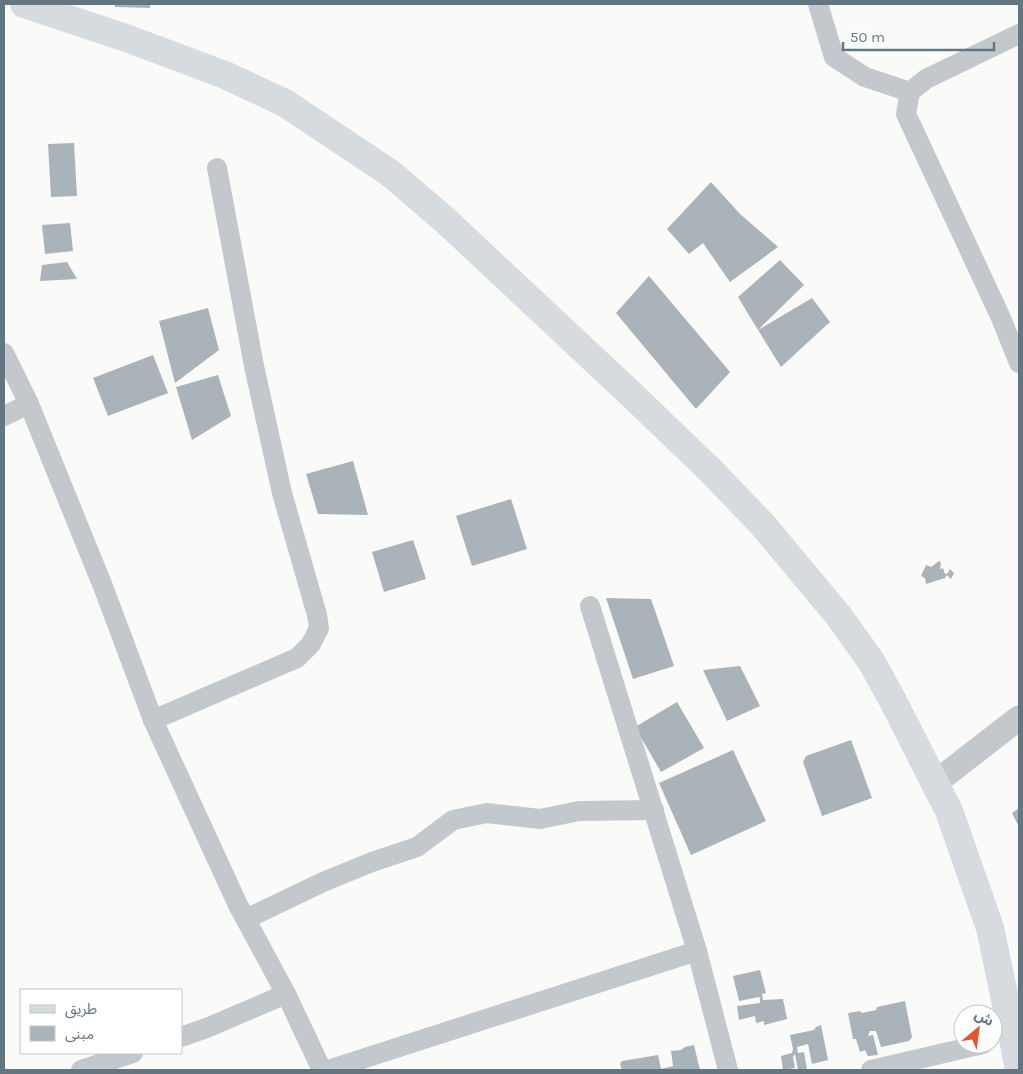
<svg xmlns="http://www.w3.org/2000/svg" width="1023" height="1074" viewBox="0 0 1023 1074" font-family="Karla,'Noto Sans Arabic',sans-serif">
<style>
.building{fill:#aab3b9}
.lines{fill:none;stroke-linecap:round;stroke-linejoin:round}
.minor{stroke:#c3c8cc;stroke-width:20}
.tertiary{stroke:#c3c8cc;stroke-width:25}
.secondary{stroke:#d6dbdf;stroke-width:28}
</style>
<rect width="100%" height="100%" fill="#fafaf8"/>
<!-- building -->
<g class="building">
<polygon points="115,4 150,4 150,8 115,7"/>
<polygon points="74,143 77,196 51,197 48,144"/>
<polygon points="711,182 740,214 778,247 730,282 703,243 689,254 667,229"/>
<polygon points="70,223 73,251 45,254 42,225"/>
<polygon points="780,260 804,285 758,330 738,297"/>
<polygon points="67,262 77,279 40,281 42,265"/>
<polygon points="649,276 730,372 696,409 616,313"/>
<polygon points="812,298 830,322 781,367 758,330"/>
<polygon points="208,308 219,350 175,383 159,321"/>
<polygon points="153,355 168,393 108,416 93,378"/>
<polygon points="218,375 231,416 192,440 176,387"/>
<polygon points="353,461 368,515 318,514 306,474"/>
<polygon points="511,499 527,549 472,566 456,516"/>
<polygon points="413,540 426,579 384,592 372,552"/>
<polygon points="939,561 941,563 940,569 943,568 945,574 948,573 950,569 954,573 951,579 947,575 945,578 926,584 925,578 921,576 926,565 931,567"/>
<polygon points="606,598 651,599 674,666 633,679"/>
<polygon points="740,666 760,706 727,721 703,670"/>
<polygon points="677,702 704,748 661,772 635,727"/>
<polygon points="851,740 872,798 822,816 803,762 806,756"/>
<polygon points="733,750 766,821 691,855 659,783"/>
<polygon points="1019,808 1019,827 1012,813"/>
<polygon points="760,970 766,993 762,994 763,1000 783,999 787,1019 764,1025 764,1021 756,1023 755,1016 739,1020 737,1006 760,1003 760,999 759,997 739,1001 733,976"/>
<polygon points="905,1001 912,1037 909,1041 881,1047 876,1031 870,1031 868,1036 873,1035 878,1055 868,1056 865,1050 860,1052 856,1039 853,1039 848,1013 860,1011 862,1013 876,1010 877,1007"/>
<polygon points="821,1025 828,1060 812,1064 808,1044 797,1047 798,1053 804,1052 807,1070 798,1070 795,1054 793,1057 795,1068 783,1070 781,1056 792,1053 793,1049 790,1035 814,1030 816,1027"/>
<polygon points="694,1045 700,1070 622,1070 620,1064 622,1061 658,1055 661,1069 673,1066 671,1051 681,1050 685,1047"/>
</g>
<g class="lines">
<!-- minor -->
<g class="minor">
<polyline points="818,4 834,57 865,77 910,92"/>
<polyline points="1019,34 926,79 910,92 906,114 1001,318 1019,363"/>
<polyline points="4,353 29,404 104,589 153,720 238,905 286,994 322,1070"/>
<polyline points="4,416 29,404"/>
<polyline points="590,606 697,951 728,1070"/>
<polyline points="153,720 297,658 311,644 319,628 317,615 282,493 254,366 217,168"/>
<polyline points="246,919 323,882 372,862 417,847 453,820 487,813 540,819 579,811 654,810"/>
<polyline points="181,1037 209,1027 286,994"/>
<polyline points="81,1070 133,1053"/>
<polyline points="328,1070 697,951"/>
<polyline points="871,1070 983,1044"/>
</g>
<!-- tertiary -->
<polyline class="tertiary" points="935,783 1019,718"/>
<!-- secondary -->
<polyline class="secondary" points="24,4 126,38 225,75 285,103 390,173 446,221 634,397 710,470 762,524 838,615 871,661 892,699 949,811 990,928 1008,1013 1019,1070"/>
</g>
<!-- border -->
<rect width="1023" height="1074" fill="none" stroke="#657683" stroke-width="10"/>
<!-- legend -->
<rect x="20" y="989" width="162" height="65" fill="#ffffff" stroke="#c1c8cd"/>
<rect x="30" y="1005" width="25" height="8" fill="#d6dbdf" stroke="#c1c8cd"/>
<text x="65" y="1014" font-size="15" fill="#657683">طريق</text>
<rect x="30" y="1026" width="25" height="15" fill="#aab3b9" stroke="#c1c8cd"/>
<text x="65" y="1039" font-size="15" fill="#657683">مبنى</text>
<!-- north arrow -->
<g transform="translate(978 1029) rotate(29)"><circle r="24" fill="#ffffff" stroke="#c1c8cd"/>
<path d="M0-4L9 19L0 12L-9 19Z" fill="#e4572e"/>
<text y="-8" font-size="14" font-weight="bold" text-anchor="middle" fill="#657683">ش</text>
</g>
<!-- scale -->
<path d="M843 42v8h151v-8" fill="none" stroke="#657683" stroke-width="2.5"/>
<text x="850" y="42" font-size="15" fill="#657683" stroke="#ffffff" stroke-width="4" paint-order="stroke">50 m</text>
</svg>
